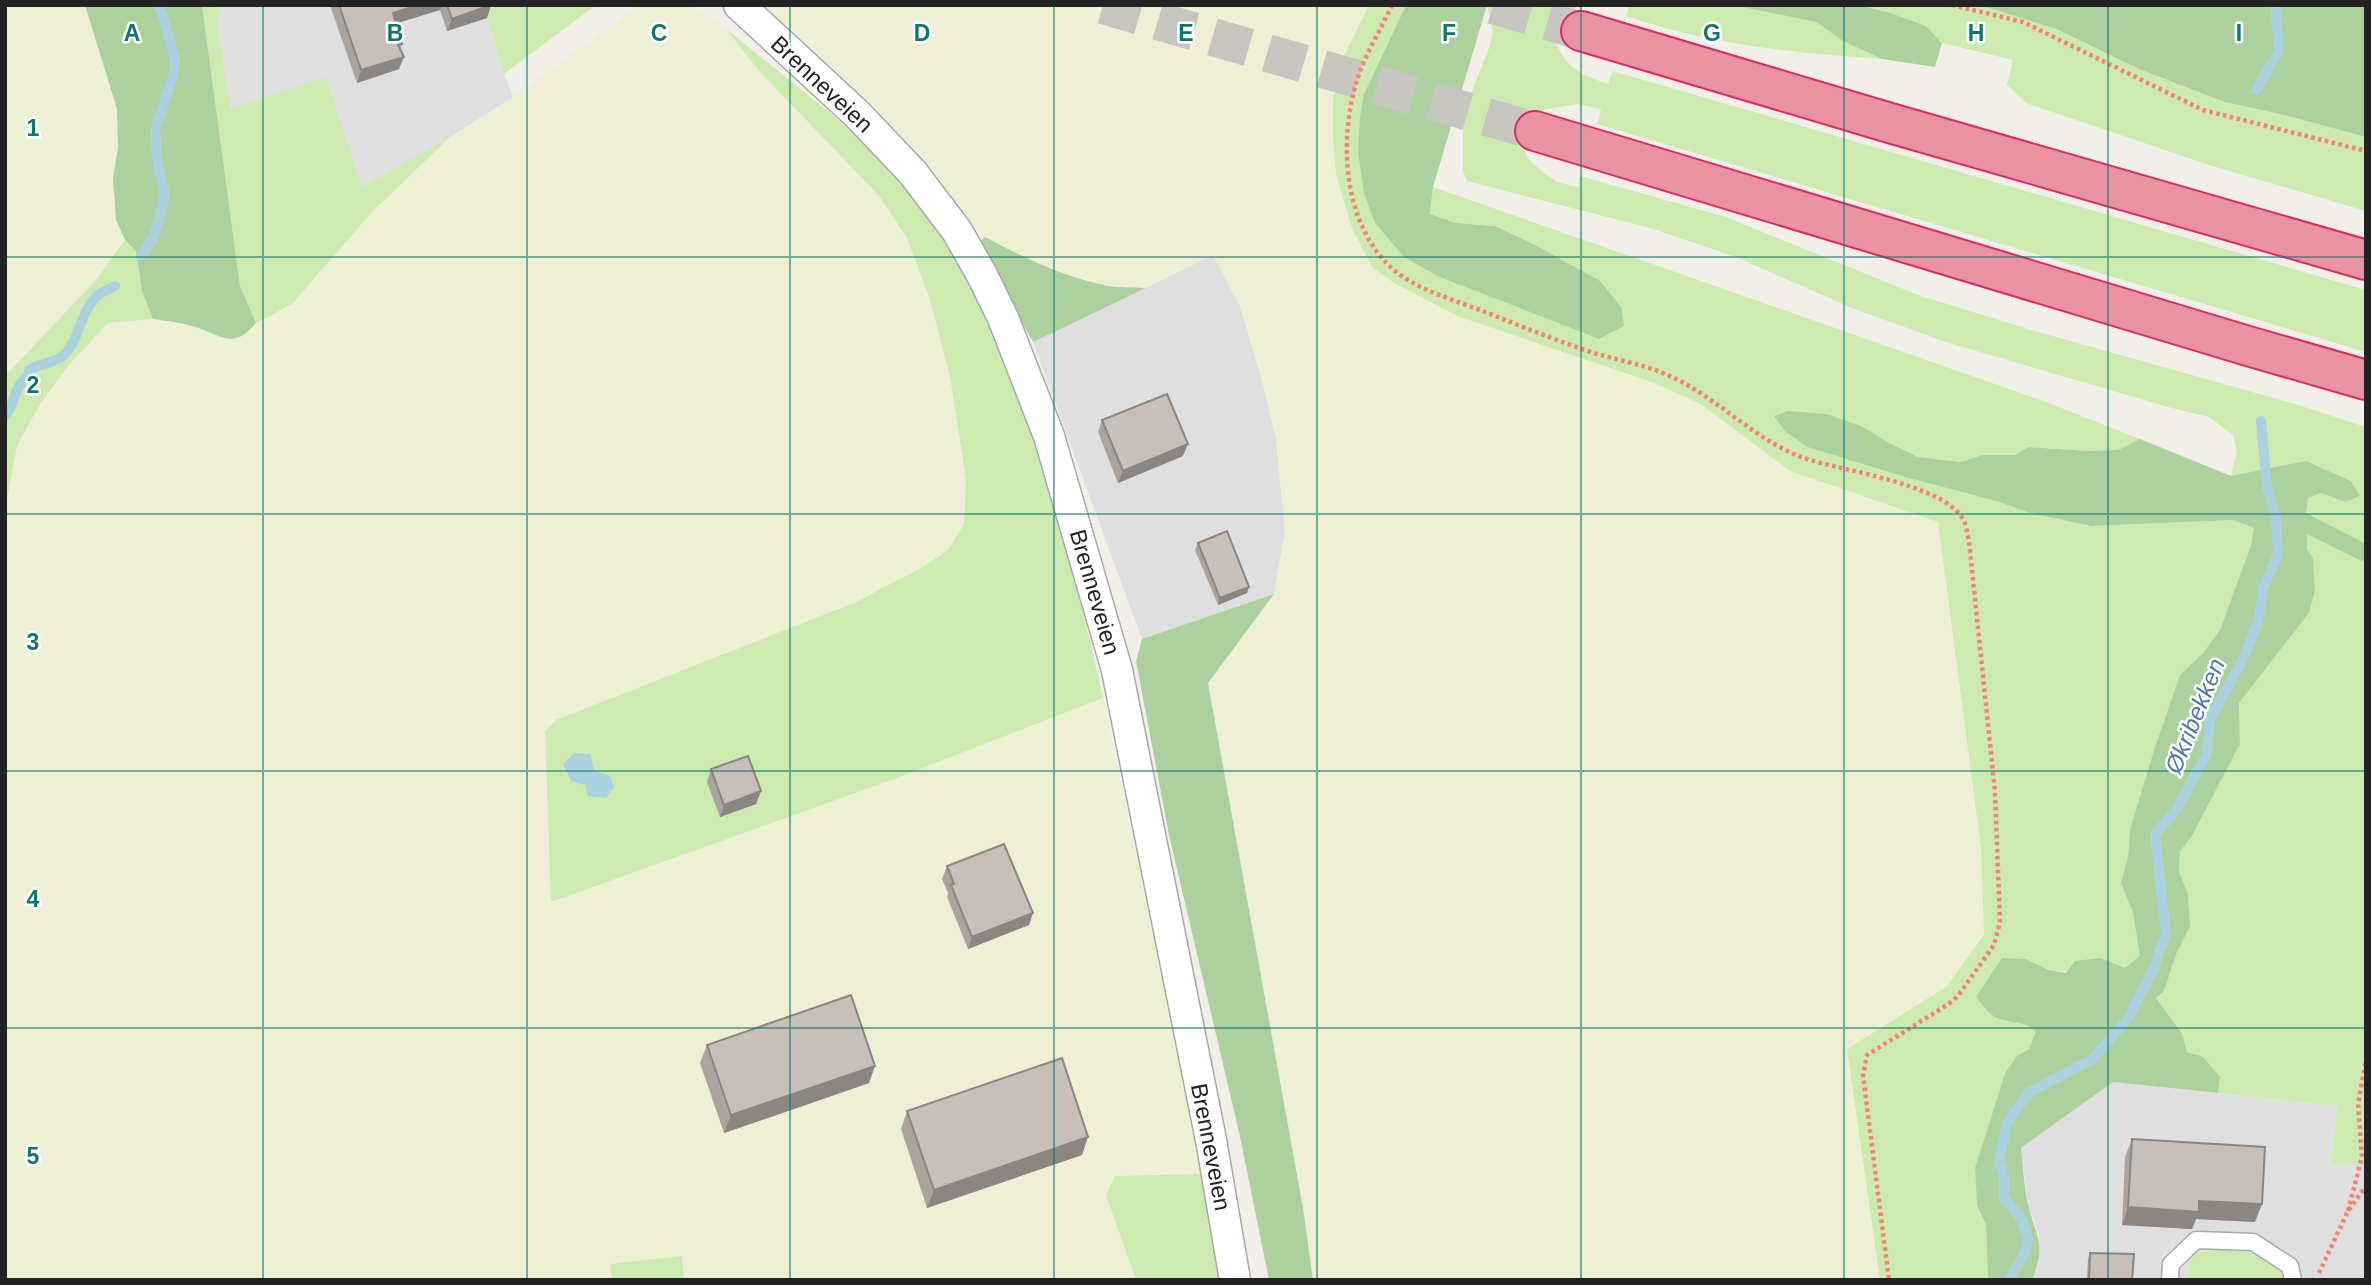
<svg xmlns="http://www.w3.org/2000/svg" width="2371" height="1285" viewBox="0 0 2371 1285" font-family="Helvetica,sans-serif">
<style>
.residential{fill:#e0dfdf}
.farmland{fill:#eef0d5}
.grass{fill:#cdebb0}
.forest{fill:#add19e}
.water{fill:#aad3df}
.lines{fill:none;stroke-linecap:round;stroke-linejoin:round}
.stream{stroke:#aad3df;stroke-width:10}
.motorway-tunnel{stroke:#c8c6c1;stroke-width:38;stroke-dasharray:38 19;stroke-linecap:butt}
.service-casing{stroke:#a9a9a9;stroke-width:19}
.minor-casing{stroke:#a9a9a9;stroke-width:33}
.motorway-casing{stroke:#dc2a67;stroke-width:42}
.path{stroke:#fa8072;stroke-width:4.5;stroke-dasharray:3.5 3.5;stroke-linecap:butt}
.service{stroke:#fff;stroke-width:16}
.minor{stroke:#fff;stroke-width:30}
.motorway{stroke:#e892a2;stroke-width:38}
.wall{fill:#aba49e}
.shaded-wall{fill:#8b8681}
.building{fill:#c7bfb8;stroke:#8b8681;stroke-width:2}
.grid{fill:none;stroke:#0f766e;stroke-width:2;stroke-opacity:0.55}
.labels{text-anchor:middle;stroke-width:5;stroke-linejoin:round;paint-order:stroke}
.street-label{font-size:23px;fill:#222;stroke:#fff}
.water-label{font-size:24px;font-style:italic;fill:#4a7aab;stroke:#fff}
.grid-label{font-size:23px;text-anchor:middle;font-weight:bold;fill:#0f766e;stroke:#fff;stroke-width:5;stroke-linejoin:round;paint-order:stroke}
</style>
<rect width="100%" height="100%" fill="#f2efe9"/>
<!-- residential -->
<g class="residential">
<polygon points="222,5 483,5 504,74 513,97 449,138 362,188 231,109 217,21"/>
<polygon points="1213,255 1240,306 1262,380 1276,438 1285,532 1274,594 1142,639 1033,342"/>
<polygon points="2113,1082 2337,1106 2331,1164 2366,1162 2366,1280 2032,1280 2039,1262 2039,1235 2028,1204 2021,1148"/>
</g>
<!-- farmland -->
<g class="farmland">
<polygon points="5,5 85,5 117,109 118,147 113,178 116,220 125,240 97,279 5,376"/>
<polygon points="640,5 691,5 726,29 760,72 880,197 907,238 930,300 950,377 966,479 964,524 948,550 923,567 856,602 556,720 551,901 897,778 1103,698 1202,1174 1106,1195 1136,1280 684,1280 682,1257 611,1264 612,1280 5,1280 5,510 17,446 40,404 68,366 108,323 153,319 192,326 224,339 246,335 256,323 292,303 372,212 449,138 513,97"/>
<polygon points="757,5 1369,5 1342,60 1333,99 1649,381 1701,404 1790,471 1938,522 1981,848 1984,935 1946,987 1847,1049 1880,1280 1313,1280 1303,1208 1208,682 1274,594 1285,532 1276,438 1262,380 1240,306 1213,255 1146,288 1110,287 1072,277 1033,263 985,237"/>
</g>
<!-- grass -->
<g class="grass">
<polygon points="202,5 222,5 217,21 231,109 326,77 362,187 449,138 372,212 292,304 256,323 240,286"/>
<polygon points="483,5 596,5 504,74"/>
<path d="M 1369,5 L 1406,5 L 1364,94 L 1404,257 L 1437,276 L 1599,339 L 1558,258 L 1495,226 L 1456,223 L 1430,214 L 1433,187 L 2046,402 L 2140,439 L 2118,450 L 2088,451 L 2028,447 L 2015,455 L 1982,455 L 1961,462 L 1918,457 L 1889,444 L 1807,447 L 1905,477 L 1996,501 L 2030,513 L 2091,526 L 2233,520 L 2254,528 L 2251,545 L 2220,630 L 2203,653 L 2180,676 L 2155,747 L 2130,829 L 2128,856 L 2121,883 L 2133,913 L 2140,956 L 2125,969 L 2100,958 C 2064,974 2062,977 2026,959 L 1990,1014 C 2005,1023 2025,1019 2037,1032 L 2029,1049 L 2017,1056 L 2005,1073 L 1975,1168 L 1977,1205 L 1986,1225 L 1988,1280 L 1880,1280 L 1847,1049 L 1946,987 L 1984,935 L 1981,848 L 1938,522 L 1790,471 L 1701,404 L 1649,381 L 1460,317 L 1394,283 L 1372,267 L 1352,228 L 1336,174 L 1333,137 L 1333,99 L 1342,60 Z"/>
<path d="M 1487,5 L 1582,5 C 1574,9 1563,12 1558,19 C 1546,36 1563,61 1578,71 C 1587,77 1598,80 1608,84 L 1613,71 L 2366,290 L 2366,352 L 1597,124 L 1601,109 L 1578,104 L 1547,109 L 1531,116 L 1521,134 L 1522,145 L 1529,160 L 1544,173 L 1557,182 L 1578,187 L 1580,176 L 1726,217 L 1918,295 L 2035,331 L 2295,404 L 2366,427 L 2366,544 L 2306,513 L 2308,498 L 2321,493 L 2345,502 L 2360,496 L 2351,481 L 2306,462 L 2231,476 L 2237,451 L 2233,435 L 2209,417 L 2168,407 L 1949,343 L 1854,309 L 1736,257 L 1650,228 L 1467,181 L 1463,171 L 1463,114 L 1489,48 L 1493,32 Z"/>
<path d="M 1629,5 L 1732,5 L 1816,22 L 1843,41 L 1882,59 C 1794,53 1710,45 1626,16 Z"/>
<polygon points="1858,5 1980,5 2056,29 2139,69 2223,102 2280,114 2366,137 2366,211 2209,165 2026,103 2007,85 2013,60 1942,43 1926,26 1891,13"/>
<polygon points="726,29 834,116 901,177 969,276 1029,426 1081,602 1103,698 897,778 551,902 545,731 556,720 856,602 923,567 948,550 964,524 966,479 950,377 930,300 907,238 880,197 760,72"/>
<polygon points="125,240 136,251 142,291 153,319 108,323 68,366 40,404 17,446 5,510 5,376 97,279"/>
<polygon points="2307,533 2361,561 2366,560 2366,1162 2331,1165 2337,1106 2218,1093 2220,1077 2187,1053 2182,1032 2156,998 2164,991 2177,952 2190,927 2188,894 2179,873 2180,851 2191,838 2240,744 2239,703 2309,613 2315,589 2313,558 2307,549"/>
<polygon points="1202,1174 1222,1280 1136,1280 1106,1195 1115,1176"/>
<path d="M 2220,1247 C 2245,1252 2272,1255 2286,1280 L 2186,1280 L 2193,1255 Z"/>
<polygon points="682,1256 684,1280 612,1280 610,1264"/>
</g>
<!-- forest -->
<g class="forest">
<path d="M 85,5 L 202,5 L 240,286 L 256,323 C 232,352 221,334 192,326 C 179,322 166,321 153,319 L 142,291 L 136,251 L 125,240 L 116,220 L 113,178 L 118,147 L 117,109 Z"/>
<polygon points="1406,5 1487,5 1433,187 1430,214 1456,223 1495,226 1537,246 1600,281 1621,307 1624,326 1599,339 1437,276 1404,257 1375,223 1364,193 1358,152 1360,117 1364,94"/>
<polygon points="1732,5 1858,5 1891,13 1926,26 1942,43 1935,67 1882,59 1843,41 1816,22"/>
<polygon points="1980,5 2366,5 2366,137 2280,114 2224,102 2139,69 2056,29"/>
<path d="M 985,237 C 1024,258 1064,277 1108,286 C 1120,288 1134,287 1146,288 L 1033,342 L 978,244 Z"/>
<path d="M 1788,411 L 1826,414 L 1861,426 L 1889,443 L 1918,457 L 1961,462 L 1982,455 L 2015,455 L 2028,447 L 2088,451 L 2118,450 L 2140,439 L 2231,476 L 2306,461 L 2351,481 L 2360,496 L 2345,502 L 2321,493 L 2308,498 L 2306,513 L 2366,544 L 2366,560 L 2361,561 L 2307,534 L 2307,549 L 2313,558 L 2315,590 L 2309,613 L 2239,703 L 2240,744 L 2191,838 L 2180,851 L 2179,872 L 2188,894 L 2190,927 L 2177,952 L 2164,991 L 2156,998 L 2182,1033 L 2187,1052 L 2203,1057 L 2220,1077 L 2218,1093 L 2113,1082 L 2021,1148 C 2023,1166 2024,1187 2028,1204 C 2036,1238 2047,1243 2032,1280 L 1988,1280 L 1986,1225 L 1977,1205 L 1975,1168 L 2005,1073 L 2017,1056 L 2029,1049 L 2036,1032 C 2026,1021 2014,1024 2000,1019 C 1989,1016 1983,1005 1976,997 L 2002,958 L 2026,959 L 2049,970 L 2066,973 L 2075,961 L 2100,958 L 2125,968 L 2140,956 L 2133,913 L 2121,883 L 2128,856 L 2130,829 L 2155,747 L 2180,675 L 2203,653 L 2220,630 L 2251,545 L 2254,528 L 2233,520 L 2091,526 L 2030,513 L 1996,501 L 1905,477 L 1807,447 L 1785,431 L 1774,416 Z"/>
<polygon points="1274,594 1208,683 1303,1208 1313,1280 1269,1280 1239,1132 1169,835 1136,661 1142,639"/>
</g>
<!-- water -->
<polygon class="water" points="574,753 590,754 595,771 610,776 614,787 606,798 588,796 585,785 571,781 563,764"/>
<g class="lines">
<!-- stream -->
<g class="stream">
<polyline points="2256,90 2279,51 2275,5"/>
<polyline points="141,256 154,237 165,195 158,164 155,131 174,73 175,58 159,5"/>
<path d="M 5,416 C 18,400 11,389 30,374 L 29,370 C 40,363 54,364 64,355 C 80,339 80,313 96,297 C 101,292 109,289 115,286"/>
<polyline points="2008,1280 2024,1255 2028,1239 2022,1220 2004,1198 2004,1177 1999,1161 2007,1123 2028,1093 2093,1059 2128,1018 2154,968 2166,932 2155,835 2177,808 2207,754 2210,720 2242,661 2258,623 2263,588 2278,554 2276,519 2267,486 2261,421"/>
</g>
<!-- motorway-tunnel -->
<g class="motorway-tunnel">
<polyline points="1103,5 1535,131"/>
<polyline points="1493,5 1581,31"/>
</g>
<defs>
<polyline id="service" points="2170,1280 2171,1264 2196,1240 2253,1242 2290,1266 2293,1280"/>
<polyline id="minor" points="739,5 858,115 913,173 957,231 982,275 1003,318 1049,436 1117,670 1211,1140 1235,1280"/>
<g id="motorway">
<polyline points="1581,31 1890,123 2366,260"/>
<polyline points="1535,131 2248,346 2366,380"/>
</g>
</defs>
<!-- service casing -->
<use href="#service" class="service-casing"/>
<!-- minor casing -->
<use href="#minor" class="minor-casing"/>
<!-- motorway casing -->
<use href="#motorway" class="motorway-casing"/>
<!-- path -->
<g class="path">
<path d="M 1392,5 C 1381,29 1366,53 1358,77 C 1338,138 1342,225 1394,270 C 1419,291 1455,300 1485,312 C 1521,326 1557,341 1594,353 C 1617,360 1642,364 1665,374 C 1717,395 1755,443 1810,460 C 1847,471 1939,485 1961,516 C 1966,523 1967,533 1969,541 L 1995,792 L 2000,922 L 1994,945 L 1958,996 L 1947,1005 L 1867,1055 L 1863,1075 L 1889,1280"/>
<polyline points="1952,5 2023,22 2203,110 2366,151"/>
<polyline points="2348,1211 2362,1157 2358,1104 2366,1061"/>
<polyline points="2319,1273 2348,1211 2366,1186"/>
</g>
<!-- service -->
<use href="#service" class="service"/>
<!-- minor -->
<use href="#minor" class="minor"/>
<!-- motorway -->
<use href="#motorway" class="motorway"/>
</g>
<!-- wall -->
<g class="wall">
<polygon points="330,5 491,5 487,18 447,31 440,10 396,23 402,44 400,50 399,69 357,83"/>
<polygon points="1102,420 1183,456 1118,483 1098,432"/>
<polygon points="1198,543 1249,587 1247,593 1218,605 1195,550"/>
<polygon points="711,769 761,791 756,804 720,817 707,782"/>
<polygon points="947,866 1029,925 968,949 947,897 948,893 942,879"/>
<polygon points="707,1045 869,1083 724,1133 700,1063"/>
<polygon points="907,1111 1082,1155 927,1208 901,1129"/>
<polygon points="2132,1139 2255,1222 2196,1219 2192,1229 2122,1225 2125,1157"/>
<polygon points="2090,1253 2132,1280 2087,1280 2088,1259"/>
</g>
<!-- shaded-wall -->
<g class="shaded-wall">
<polygon points="419,5 442,5 440,10 388,26 393,13"/>
<polygon points="491,5 487,18 447,31 452,19"/>
<polygon points="404,57 399,69 357,83 361,70"/>
<polygon points="1188,444 1183,456 1118,483 1123,471"/>
<polygon points="1249,587 1247,593 1218,605 1220,598"/>
<polygon points="761,791 756,804 720,817 724,805"/>
<polygon points="1033,913 1029,925 968,949 972,937"/>
<polygon points="875,1066 869,1083 724,1133 731,1115"/>
<polygon points="1088,1137 1082,1155 927,1208 934,1190"/>
<polygon points="2199,1201 2262,1204 2255,1222 2196,1219 2192,1229 2122,1225 2128,1207"/>
</g>
<!-- building -->
<g class="building">
<polygon points="339,5 419,5 393,13 402,44 398,45 404,57 361,70"/>
<polygon points="447,5 491,5 452,19"/>
<polygon points="1167,394 1188,444 1123,471 1102,420"/>
<polygon points="1227,531 1249,587 1220,598 1198,543"/>
<polygon points="748,756 761,791 724,805 711,769"/>
<polygon points="1004,844 1033,913 972,937 951,885 954,884 947,866"/>
<polygon points="851,995 875,1066 731,1115 707,1045"/>
<polygon points="1062,1058 1088,1137 934,1190 907,1111"/>
<polygon points="2132,1139 2265,1147 2262,1204 2199,1201 2199,1212 2128,1207"/>
<polygon points="2090,1253 2134,1254 2132,1280 2089,1280"/>
</g>
<!-- grid -->
<path class="grid" d="M 263,5 L 263,1280M 527,5 L 527,1280M 790,5 L 790,1280M 1054,5 L 1054,1280M 1317,5 L 1317,1280M 1581,5 L 1581,1280M 1844,5 L 1844,1280M 2108,5 L 2108,1280M 5,257 L 2366,257M 5,514 L 2366,514M 5,771 L 2366,771M 5,1028 L 2366,1028"/>
<g class="labels">
<!-- street labels -->
<g class="street-label">
<text transform="translate(822 84) rotate(43)" y="8">Brenneveien</text>
<text transform="translate(1095 592) rotate(74)" y="8">Brenneveien</text>
<text transform="translate(1211 1147) rotate(79)" y="8">Brenneveien</text>
</g>
<!-- water labels -->
<g class="water-label">
<text transform="translate(2195 716) rotate(-68)" y="8">Økribekken</text>
</g>
</g>
<g class="grid-label">
<text x="132" y="41">A</text>
<text x="395" y="41">B</text>
<text x="659" y="41">C</text>
<text x="922" y="41">D</text>
<text x="1186" y="41">E</text>
<text x="1449" y="41">F</text>
<text x="1712" y="41">G</text>
<text x="1976" y="41">H</text>
<text x="2239" y="41">I</text>
<text x="33" y="136">1</text>
<text x="33" y="393">2</text>
<text x="33" y="650">3</text>
<text x="33" y="907">4</text>
<text x="33" y="1164">5</text>
</g>
<!-- border -->
<rect width="2371" height="1285" fill="none" stroke="#222222" stroke-width="14"/>
</svg>
